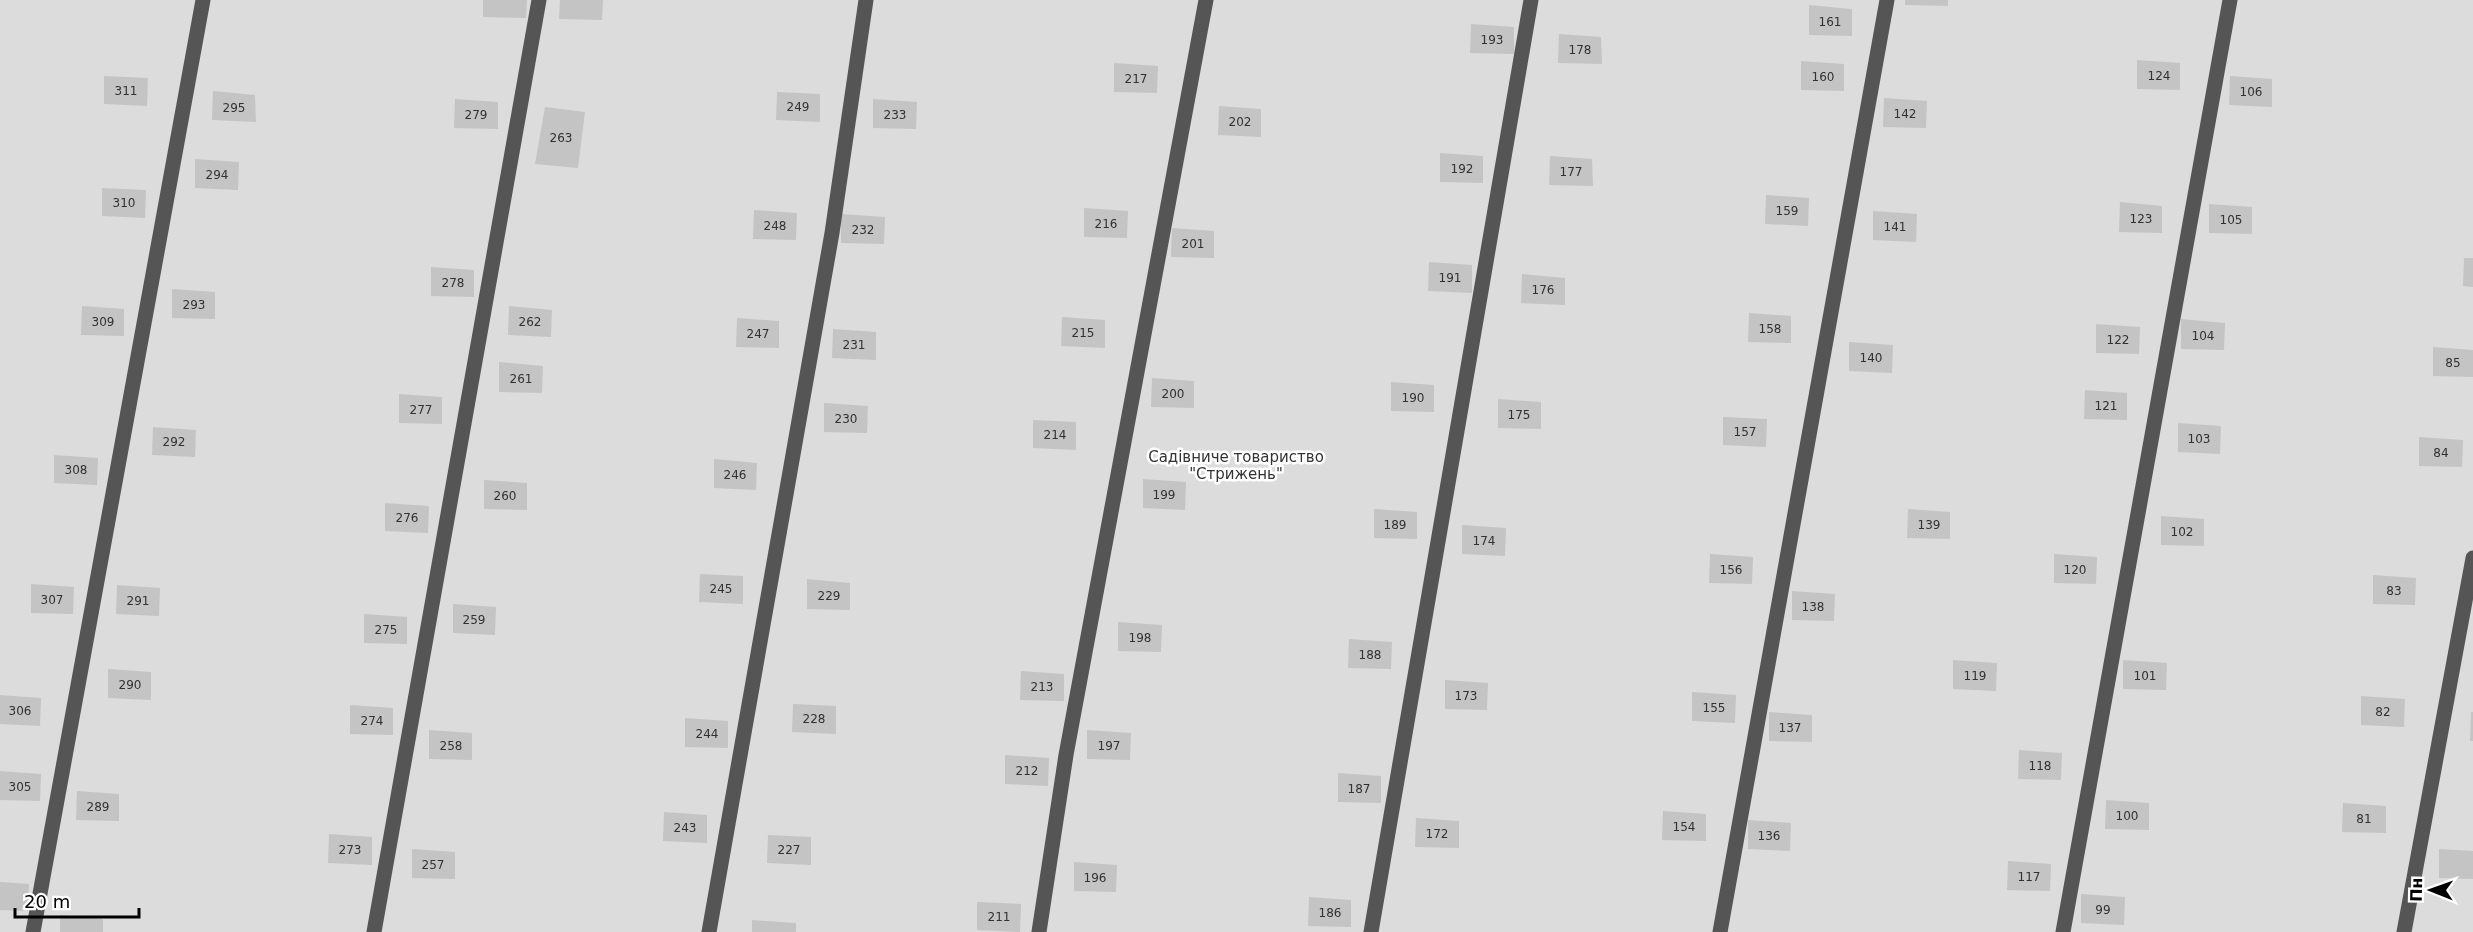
<svg xmlns="http://www.w3.org/2000/svg" width="2473" height="932" viewBox="0 0 2473 932" font-family="'DejaVu Sans',sans-serif">
<style>
.green{fill:#dcdcdc}
.building{fill:#c4c4c4}
.lines{fill:none;stroke-linecap:round;stroke-linejoin:round}
.minor{stroke:#555;stroke-width:15}
.labels{text-anchor:middle;stroke-width:5;stroke-linejoin:round;paint-order:stroke}
.number-label{font-size:12px;fill:#313131}
.park-label{font-size:15px;fill:#333;stroke:#fff}
</style>
<rect width="100%" height="100%" fill="#fff"/>
<!-- green -->
<rect class="green" x="0" y="0" width="2473" height="932"/>
<!-- building -->
<g class="building">
<polygon points="483,0 527,0 526,18 483,17"/>
<polygon points="560,0 603,0 602,20 559,19"/>
<polygon points="1905,0 1948,0 1948,6 1905,5"/>
<polygon points="1809,5 1852,9 1852,36 1809,35"/>
<polygon points="1471,24 1514,27 1514,54 1470,53"/>
<polygon points="1559,34 1601,37 1602,64 1558,63"/>
<polygon points="2137,60 2180,63 2180,90 2137,89"/>
<polygon points="1801,61 1844,64 1844,91 1801,90"/>
<polygon points="1114,63 1158,66 1157,93 1114,92"/>
<polygon points="104,76 148,78 147,106 104,104"/>
<polygon points="2230,76 2272,79 2272,107 2229,105"/>
<polygon points="213,91 255,95 256,122 212,120"/>
<polygon points="777,92 820,94 820,122 776,120"/>
<polygon points="1884,98 1927,101 1926,128 1883,127"/>
<polygon points="455,99 498,102 498,129 454,128"/>
<polygon points="873,99 917,102 916,129 873,128"/>
<polygon points="1219,106 1261,109 1261,137 1218,135"/>
<polygon points="545,107 585,112 578,168 535,164"/>
<polygon points="1440,153 1483,156 1483,183 1440,182"/>
<polygon points="1550,156 1592,159 1593,186 1549,185"/>
<polygon points="195,159 239,162 238,190 195,188"/>
<polygon points="102,188 146,190 145,218 102,216"/>
<polygon points="1766,195 1809,198 1808,226 1765,224"/>
<polygon points="2120,202 2162,206 2162,233 2119,232"/>
<polygon points="2209,204 2252,207 2252,234 2209,233"/>
<polygon points="1084,208 1128,211 1127,238 1084,237"/>
<polygon points="754,210 797,213 796,240 753,239"/>
<polygon points="1873,211 1917,214 1916,242 1873,240"/>
<polygon points="841,214 885,217 884,244 841,243"/>
<polygon points="1172,228 1214,231 1214,258 1171,257"/>
<polygon points="2464,258 2473,258 2473,287 2463,286"/>
<polygon points="1429,262 1472,265 1472,293 1428,291"/>
<polygon points="431,267 474,270 474,297 431,296"/>
<polygon points="1522,274 1565,278 1565,305 1521,303"/>
<polygon points="172,289 215,292 215,319 172,318"/>
<polygon points="82,306 124,309 124,336 81,335"/>
<polygon points="509,306 552,310 551,337 508,335"/>
<polygon points="1749,313 1791,316 1791,343 1748,342"/>
<polygon points="1062,317 1105,320 1105,348 1061,346"/>
<polygon points="737,318 779,321 779,348 736,347"/>
<polygon points="2181,319 2225,323 2224,350 2181,349"/>
<polygon points="2096,324 2140,327 2139,354 2096,353"/>
<polygon points="833,329 876,332 876,360 832,358"/>
<polygon points="1849,342 1893,345 1892,373 1849,371"/>
<polygon points="2433,347 2473,350 2473,377 2433,376"/>
<polygon points="499,362 543,366 542,393 499,392"/>
<polygon points="1152,378 1194,381 1194,408 1151,407"/>
<polygon points="1391,382 1434,385 1434,412 1391,411"/>
<polygon points="2085,390 2127,393 2127,420 2084,419"/>
<polygon points="399,394 442,397 442,424 399,423"/>
<polygon points="1498,399 1541,402 1541,429 1498,428"/>
<polygon points="824,403 868,406 867,433 824,432"/>
<polygon points="1723,417 1767,419 1766,447 1723,445"/>
<polygon points="1033,420 1076,422 1076,450 1033,448"/>
<polygon points="2178,423 2221,426 2220,454 2178,452"/>
<polygon points="153,427 196,430 195,457 152,455"/>
<polygon points="2419,437 2463,440 2462,467 2419,466"/>
<polygon points="54,455 98,458 97,485 54,483"/>
<polygon points="714,459 757,463 756,490 714,488"/>
<polygon points="1143,479 1186,482 1185,510 1143,508"/>
<polygon points="484,480 527,483 527,510 484,509"/>
<polygon points="385,503 429,506 428,533 385,531"/>
<polygon points="1374,509 1417,512 1417,539 1374,538"/>
<polygon points="1908,509 1950,512 1950,539 1907,538"/>
<polygon points="2161,516 2204,519 2204,546 2161,545"/>
<polygon points="1462,525 1506,528 1505,556 1462,554"/>
<polygon points="1710,554 1753,557 1752,584 1709,583"/>
<polygon points="2054,554 2097,557 2096,584 2054,583"/>
<polygon points="700,574 743,576 743,604 699,602"/>
<polygon points="2373,575 2416,578 2415,605 2373,604"/>
<polygon points="807,579 850,583 850,610 807,609"/>
<polygon points="31,584 74,587 73,614 31,613"/>
<polygon points="117,585 160,588 159,616 116,614"/>
<polygon points="1792,591 1835,594 1834,621 1792,620"/>
<polygon points="453,604 496,607 495,635 453,633"/>
<polygon points="364,614 407,617 407,644 364,643"/>
<polygon points="1118,622 1162,625 1161,652 1118,651"/>
<polygon points="1349,639 1392,642 1391,669 1348,668"/>
<polygon points="1953,660 1997,663 1996,691 1953,689"/>
<polygon points="2123,660 2167,663 2166,690 2123,689"/>
<polygon points="108,669 151,672 151,700 108,698"/>
<polygon points="1021,671 1064,674 1064,701 1020,700"/>
<polygon points="1445,680 1488,683 1487,710 1445,709"/>
<polygon points="1692,692 1736,695 1735,723 1692,721"/>
<polygon points="0,695 41,698 40,726 0,724"/>
<polygon points="2361,696 2405,699 2404,727 2361,725"/>
<polygon points="793,704 836,706 836,734 792,732"/>
<polygon points="350,705 393,708 393,735 350,734"/>
<polygon points="1769,712 1812,715 1812,742 1769,741"/>
<polygon points="2471,712 2473,712 2473,741 2470,741"/>
<polygon points="685,718 728,721 728,748 685,747"/>
<polygon points="429,730 472,733 472,760 429,759"/>
<polygon points="1087,730 1131,733 1130,760 1087,759"/>
<polygon points="2019,750 2062,753 2061,780 2018,779"/>
<polygon points="1005,755 1049,758 1048,786 1005,784"/>
<polygon points="0,771 41,774 40,801 0,800"/>
<polygon points="1338,773 1381,776 1381,803 1338,802"/>
<polygon points="77,791 119,794 119,821 76,820"/>
<polygon points="2106,800 2149,803 2149,830 2105,829"/>
<polygon points="2343,803 2386,806 2386,833 2342,832"/>
<polygon points="1663,811 1706,814 1706,841 1662,840"/>
<polygon points="664,812 707,815 707,843 663,841"/>
<polygon points="1416,818 1459,821 1459,848 1415,847"/>
<polygon points="1748,820 1791,823 1790,851 1748,849"/>
<polygon points="329,834 372,837 372,865 328,863"/>
<polygon points="768,835 811,837 811,865 767,863"/>
<polygon points="412,849 455,852 455,879 412,878"/>
<polygon points="2439,849 2473,851 2473,879 2439,878"/>
<polygon points="2008,861 2051,864 2050,891 2007,890"/>
<polygon points="1074,862 1117,865 1116,892 1074,891"/>
<polygon points="0,882 29,884 28,911 0,910"/>
<polygon points="2081,894 2125,897 2124,925 2081,923"/>
<polygon points="1309,897 1351,900 1351,927 1308,926"/>
<polygon points="977,902 1021,904 1020,932 977,930"/>
<polygon points="60,915 103,919 103,932 60,932"/>
<polygon points="752,920 796,923 796,932 752,932"/>
</g>
<g class="lines">
<!-- minor -->
<g class="minor">
<polyline points="33,932 203,0"/>
<polyline points="374,932 539,0"/>
<polyline points="709,932 832,233 866,0"/>
<polyline points="1039,932 1066,755 1206,0"/>
<polyline points="1371,932 1531,0"/>
<polyline points="1720,932 1887,0"/>
<polyline points="2063,932 2230,0"/>
<polyline points="2404,932 2473,558"/>
</g>
</g>
<g class="labels">
<!-- number labels -->
<g class="number-label">
<text x="1830" y="26">161</text>
<text x="1492" y="44">193</text>
<text x="1580" y="54">178</text>
<text x="2159" y="80">124</text>
<text x="1823" y="81">160</text>
<text x="1136" y="83">217</text>
<text x="126" y="95">311</text>
<text x="2251" y="96">106</text>
<text x="798" y="111">249</text>
<text x="234" y="112">295</text>
<text x="1905" y="118">142</text>
<text x="476" y="119">279</text>
<text x="895" y="119">233</text>
<text x="1240" y="126">202</text>
<text x="561" y="142">263</text>
<text x="1462" y="173">192</text>
<text x="1571" y="176">177</text>
<text x="217" y="179">294</text>
<text x="124" y="207">310</text>
<text x="1787" y="215">159</text>
<text x="2141" y="223">123</text>
<text x="2231" y="224">105</text>
<text x="1106" y="228">216</text>
<text x="775" y="230">248</text>
<text x="1895" y="231">141</text>
<text x="863" y="234">232</text>
<text x="1193" y="248">201</text>
<text x="1450" y="282">191</text>
<text x="453" y="287">278</text>
<text x="1543" y="294">176</text>
<text x="194" y="309">293</text>
<text x="103" y="326">309</text>
<text x="530" y="326">262</text>
<text x="1770" y="333">158</text>
<text x="1083" y="337">215</text>
<text x="758" y="338">247</text>
<text x="2203" y="340">104</text>
<text x="2118" y="344">122</text>
<text x="854" y="349">231</text>
<text x="1871" y="362">140</text>
<text x="2453" y="367">85</text>
<text x="521" y="383">261</text>
<text x="1173" y="398">200</text>
<text x="1413" y="402">190</text>
<text x="2106" y="410">121</text>
<text x="421" y="414">277</text>
<text x="1519" y="419">175</text>
<text x="846" y="423">230</text>
<text x="1745" y="436">157</text>
<text x="1055" y="439">214</text>
<text x="2199" y="443">103</text>
<text x="174" y="446">292</text>
<text x="2441" y="457">84</text>
<text x="76" y="474">308</text>
<text x="735" y="479">246</text>
<text x="1164" y="499">199</text>
<text x="505" y="500">260</text>
<text x="407" y="522">276</text>
<text x="1395" y="529">189</text>
<text x="1929" y="529">139</text>
<text x="2182" y="536">102</text>
<text x="1484" y="545">174</text>
<text x="1731" y="574">156</text>
<text x="2075" y="574">120</text>
<text x="721" y="593">245</text>
<text x="2394" y="595">83</text>
<text x="829" y="600">229</text>
<text x="52" y="604">307</text>
<text x="138" y="605">291</text>
<text x="1813" y="611">138</text>
<text x="474" y="624">259</text>
<text x="386" y="634">275</text>
<text x="1140" y="642">198</text>
<text x="1370" y="659">188</text>
<text x="1975" y="680">119</text>
<text x="2145" y="680">101</text>
<text x="130" y="689">290</text>
<text x="1042" y="691">213</text>
<text x="1466" y="700">173</text>
<text x="1714" y="712">155</text>
<text x="20" y="715">306</text>
<text x="2383" y="716">82</text>
<text x="814" y="723">228</text>
<text x="372" y="725">274</text>
<text x="1790" y="732">137</text>
<text x="707" y="738">244</text>
<text x="451" y="750">258</text>
<text x="1109" y="750">197</text>
<text x="2040" y="770">118</text>
<text x="1027" y="775">212</text>
<text x="20" y="791">305</text>
<text x="1359" y="793">187</text>
<text x="98" y="811">289</text>
<text x="2127" y="820">100</text>
<text x="2364" y="823">81</text>
<text x="1684" y="831">154</text>
<text x="685" y="832">243</text>
<text x="1437" y="838">172</text>
<text x="1769" y="840">136</text>
<text x="350" y="854">273</text>
<text x="789" y="854">227</text>
<text x="433" y="869">257</text>
<text x="2029" y="881">117</text>
<text x="1095" y="882">196</text>
<text x="2103" y="914">99</text>
<text x="1330" y="917">186</text>
<text x="999" y="921">211</text>
</g>
<!-- park labels -->
<g class="park-label">
<text x="1236" y="462">Садівниче товариство<tspan x="1236" dy="17">"Стрижень"</tspan></text>
</g>
</g>
<!-- north arrow -->
<g transform="translate(2431 890) rotate(271)" stroke="#ffffff" stroke-width="4.5" paint-order="stroke">
<path d="M0-4.5L10 22L0 15L-10 22Z" fill="#000000"/>
<text y="-9" font-size="16" font-weight="bold" text-anchor="middle" fill="#000000">Пн</text>
</g>
<!-- scale -->
<path d="M15 908v9h124v-9" fill="none" stroke="#000000" stroke-width="3"/>
<text x="24" y="908" font-size="18" fill="#000000" stroke="#ffffff" stroke-width="4.5" paint-order="stroke">20 m</text>
</svg>
